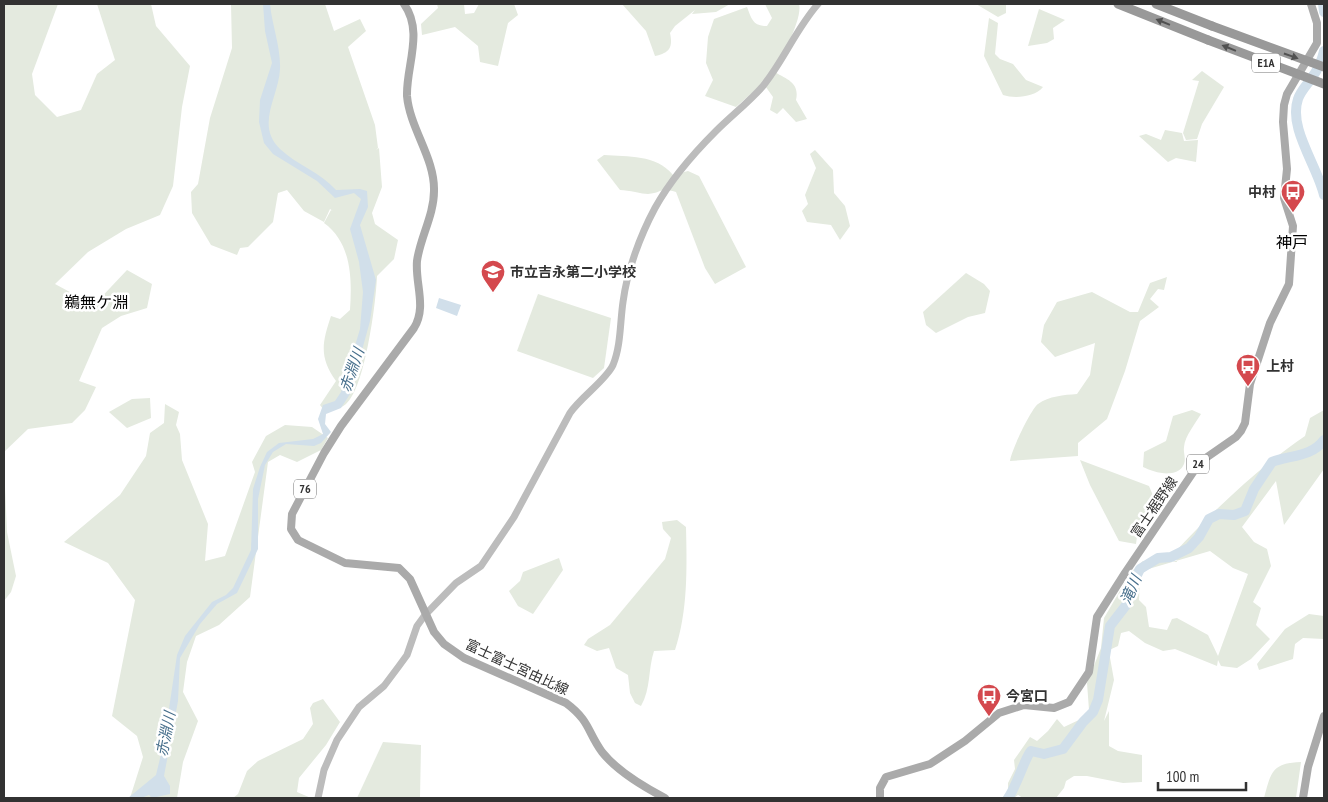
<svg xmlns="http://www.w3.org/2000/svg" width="1328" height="802" viewBox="0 0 1328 802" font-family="'PT Sans Narrow','Noto Sans JP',sans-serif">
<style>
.green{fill:#e4eadf;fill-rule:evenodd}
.water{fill:#d1dfea}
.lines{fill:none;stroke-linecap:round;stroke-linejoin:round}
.river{stroke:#d1dfea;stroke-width:10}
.secondary{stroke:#bcbcbc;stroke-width:7}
.primary{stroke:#aaa;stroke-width:8}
.highway{stroke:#999;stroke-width:9}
.highway-bridge{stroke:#999;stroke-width:9}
.oneway{fill:#515151}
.labels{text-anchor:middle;stroke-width:5;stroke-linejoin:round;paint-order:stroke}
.shield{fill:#fff;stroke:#707070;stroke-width:1}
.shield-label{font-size:12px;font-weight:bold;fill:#323232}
.poi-label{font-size:14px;font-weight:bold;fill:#323232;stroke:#fff;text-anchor:start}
.street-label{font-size:14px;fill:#323232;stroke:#fff}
.water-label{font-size:15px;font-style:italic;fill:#476f8c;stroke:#fff}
.quarter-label{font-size:16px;fill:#000;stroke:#fff}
</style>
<rect width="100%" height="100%" fill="#fff"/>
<!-- green -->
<g class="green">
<polygon points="4,4 58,4 32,74 35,95 57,117 81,110 97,74 115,60 97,4 151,4 156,26 190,66 182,107 173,186 160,215 126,229 88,252 55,284 94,305 127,270 152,284 147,308 121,316 102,328 79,381 96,387 85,410 72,423 28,429 4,452"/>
<path d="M 231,4 L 325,4 L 334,31 L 360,19 L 366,31 L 348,47 L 375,125 L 378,148 L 376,150 L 379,148 L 382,187 L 372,213 L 375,224 L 398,240 L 394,259 L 377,276 C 376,303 365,388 346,404 C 339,410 332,409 323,409 L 320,405 L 336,381 C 319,357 322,343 331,316 L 340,319 L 350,310 C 352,280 352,243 324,223 L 331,210 L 333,211 L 330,209 L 324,222 L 304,211 L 287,190 L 278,193 L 273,222 L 248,247 L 240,248 L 237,255 L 211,245 L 192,213 L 191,192 L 198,184 L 210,118 L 232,48 Z"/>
<polygon points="437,4 464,4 465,14 474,13 479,4 514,4 518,15 508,23 498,66 480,62 478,46 455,27 422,35 421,24 438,8"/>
<path d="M 622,4 L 730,4 L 716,12 L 692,14 L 695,10 L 675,26 L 670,33 C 673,47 670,53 655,56 L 646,31 Z"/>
<path d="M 765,4 L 799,4 C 803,18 782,58 773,71 C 786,79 800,82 796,100 L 807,119 L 796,122 L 783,108 L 777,114 L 770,110 L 773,97 L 763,83 L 736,107 L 705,96 L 713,80 L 706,63 L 708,37 L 714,19 L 747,7 C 752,20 753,26 767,26 L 772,18 Z"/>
<polygon points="976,4 1006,4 1006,13 998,17"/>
<polygon points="1039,9 1065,20 1053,28 1054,39 1047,43 1028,46"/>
<path d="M 989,18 L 998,23 L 995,54 L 1000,59 L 1013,64 L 1026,80 L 1043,87 C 1035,97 1015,99 1003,95 L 984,56 Z"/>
<polygon points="1202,71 1224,87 1202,124 1197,139 1186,140 1183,133 1199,81 1192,80"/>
<polygon points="1165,130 1182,133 1184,141 1198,140 1196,162 1176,158 1168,162 1139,136 1146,134 1161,140"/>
<polygon points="815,150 833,170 834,193 845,206 850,226 840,240 831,225 807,222 802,211 808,204 805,195 816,168 810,154"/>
<path d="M 604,155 C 628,157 656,154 673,175 L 688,171 L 699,176 L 746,267 L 715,284 L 705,268 L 676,192 C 659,187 662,193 648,194 C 642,194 629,190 620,190 L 597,160 Z"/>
<polygon points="966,273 984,284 990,291 985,313 968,317 936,333 926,325 923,312"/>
<path d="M 1167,277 L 1164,290 L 1158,289 L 1150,299 L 1159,307 L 1140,321 L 1125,371 L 1107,419 L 1078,443 L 1078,456 L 1010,461 C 1011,451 1031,409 1038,404 C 1049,396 1064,395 1077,394 L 1090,375 L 1095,343 L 1055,357 L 1041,342 L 1044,325 L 1057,302 L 1092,292 L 1130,312 L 1138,312 L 1150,283 Z"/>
<polygon points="538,294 611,318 604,368 593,378 517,351"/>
<polygon points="150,398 151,418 127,428 109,412 132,399"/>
<polygon points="165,404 179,412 176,425 180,434 182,460 208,524 205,561 225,556 255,472 252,462 266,436 285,425 312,427 328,438 321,450 297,462 280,455 268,462 250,597 219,625 196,636 187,662 183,692 198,721 183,762 177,798 130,798 143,757 137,736 112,716 135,600 108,563 64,542 120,495 146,456 150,433 164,423"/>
<path d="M 1192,410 L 1201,414 C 1195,424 1185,436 1184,447 C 1183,453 1187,460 1183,466 C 1175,479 1153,472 1143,467 L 1144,452 L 1166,441 L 1173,416 Z"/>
<path d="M 1324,410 L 1324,469 L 1284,525 L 1276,481 L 1242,527 L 1254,542 L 1267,549 L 1271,566 L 1253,602 L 1261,608 L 1256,625 L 1270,639 L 1251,659 L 1237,668 L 1221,666 L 1218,660 L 1217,666 L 1175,649 L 1163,651 L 1145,643 L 1129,631 L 1121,633 L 1118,646 L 1107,651 L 1109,652 L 1114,680 L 1104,721 L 1109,711 L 1109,746 L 1118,751 L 1142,755 L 1142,782 L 1123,783 L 1087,776 L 1074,776 L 1066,781 L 1064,788 L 1056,798 L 1023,798 L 1018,795 L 1014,798 L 1002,798 L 1008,791 L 1008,783 L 1015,769 L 1014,760 L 1030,737 L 1037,741 L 1048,731 L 1057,719 L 1064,727 L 1081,719 L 1089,710 L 1087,683 L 1101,648 L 1104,618 L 1131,572 L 1143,561 L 1177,562 L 1175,552 C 1215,509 1257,469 1305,436 L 1310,418 ZM 1210,551 L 1233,568 L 1248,574 L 1218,656 L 1208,635 L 1177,618 L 1172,619 L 1167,630 L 1149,627 L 1146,607 L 1139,600 L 1140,578 L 1145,570 Z"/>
<polygon points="1080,460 1149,486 1157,505 1139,522 1136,544 1119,541 1090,485"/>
<polygon points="4,464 7,532 16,576 11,592 4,601"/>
<path d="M 677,520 L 686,527 C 687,568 688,611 675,650 L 654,651 C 648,669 651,689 641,706 L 635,703 L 630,693 L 628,675 L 616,668 L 609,648 L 597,651 L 584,645 L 588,639 L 610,625 L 665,559 L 671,538 L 663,529 L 662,522 Z"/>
<polygon points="559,558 563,570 533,614 518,606 509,591 520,581 523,572"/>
<polygon points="1309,614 1324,616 1324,639 1303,638 1295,644 1293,659 1259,670 1257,664 1285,629"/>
<polygon points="323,699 340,722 326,745 299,778 297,792 311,798 233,798 238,794 247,771 258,761 303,739 313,724 310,708 313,703"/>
<polygon points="383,742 421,745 420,798 357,798"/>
<path d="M 1301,762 L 1296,798 L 1264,798 C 1271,772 1272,763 1301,762 Z"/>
</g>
<!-- water -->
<g class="water">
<path d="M 263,4 L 270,4 C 272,25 281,48 280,69 C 279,96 255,125 280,149 C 297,165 320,172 336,190 L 360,189 L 367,191 L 368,207 L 360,225 L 376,280 L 370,321 L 350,394 L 341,408 L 326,414 L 325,424 L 331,432 L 321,443 L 314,446 L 286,444 L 273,452 L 265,465 L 258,499 L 258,549 L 237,593 L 217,604 L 200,624 L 180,658 L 178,701 L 164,776 L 170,786 L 170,794 L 152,798 L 149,795 L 141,798 L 128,798 L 156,775 L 164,742 L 177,655 L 185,636 L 212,602 L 226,595 L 233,588 L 251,550 L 253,489 L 260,467 L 267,452 L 279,443 L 313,439 L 323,434 L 318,419 L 323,405 L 335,401 L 341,392 L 360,329 L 363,292 L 359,262 L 350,229 L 361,199 L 354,193 L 335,198 L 317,181 L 273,154 L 264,143 L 259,122 L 260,100 L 272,63 L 265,31 Z"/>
<polygon points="439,298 461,305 457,316 436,308"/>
</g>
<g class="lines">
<!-- river -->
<g class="river">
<polyline points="1323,4 1324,12"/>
<path d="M 1324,51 C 1322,60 1318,69 1313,76 C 1308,84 1301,90 1298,99 C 1288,128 1317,165 1324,195"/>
<path d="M 1008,798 C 1016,788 1026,755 1031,751 L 1044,754 L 1063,749 L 1083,722 L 1093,712 L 1098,700 L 1110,626 L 1127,604 L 1133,583 L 1140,569 L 1158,558 L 1171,557 L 1189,548 L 1199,537 L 1209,519 L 1219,514 L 1234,515 L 1245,511 L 1254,489 L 1272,462 C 1290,455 1312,457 1324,440"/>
</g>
<!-- secondary -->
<path class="secondary" d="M 318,798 L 324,770 L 337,740 L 359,707 L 384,686 L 399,666 L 407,655 L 417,626 L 425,615 L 456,583 L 481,566 L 514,517 L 570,413 C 581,397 606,380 613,365 C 621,346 620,322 623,302 C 627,271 640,236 655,208 C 670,181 694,153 716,131 C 731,116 749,102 763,86 C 784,60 796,29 818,4"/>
<!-- primary -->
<g class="primary">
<path d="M 404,4 C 424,32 406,66 407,96 C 410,129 435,158 434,191 C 434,215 420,238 417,261 C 415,284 427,307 414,328 L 341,426 L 324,453 L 292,514 L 291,529 L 298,540 L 345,563 L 399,568 L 410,579 L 434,632 L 444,644 L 464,658 L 566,703 C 590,721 587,731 602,752 C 617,771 644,787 665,798"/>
<polyline points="880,798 880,788 886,777 930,764 965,741 999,713 1024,705 1054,708 1069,702 1089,672 1097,617 1125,573 1200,462 1236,437 1241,431 1245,423 1250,384 1270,323 1289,284 1293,226 1284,198 1287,169 1283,122 1284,105 1287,94 1317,43 1317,23 1311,4"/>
<polyline points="1303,798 1308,767 1324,716"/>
</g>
<!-- highway -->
<g class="highway">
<polyline points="1118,4 1208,40"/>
<polyline points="1156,4 1212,26"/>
</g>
<!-- highway-bridge -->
<g class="highway-bridge">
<polyline points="1212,26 1324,67"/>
<polyline points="1208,40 1324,84"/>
</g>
</g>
<!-- one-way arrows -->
<defs><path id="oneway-solid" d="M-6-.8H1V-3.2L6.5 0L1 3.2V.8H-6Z" transform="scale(1.25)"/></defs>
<g class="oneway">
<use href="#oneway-solid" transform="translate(1163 22) rotate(-158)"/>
<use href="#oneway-solid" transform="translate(1229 48) rotate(-158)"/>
<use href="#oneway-solid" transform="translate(1291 56) rotate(19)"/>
</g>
<!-- icons -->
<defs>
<symbol id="bus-pin" viewBox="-11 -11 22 30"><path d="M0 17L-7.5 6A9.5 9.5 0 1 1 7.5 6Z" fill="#d4494e" stroke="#fff"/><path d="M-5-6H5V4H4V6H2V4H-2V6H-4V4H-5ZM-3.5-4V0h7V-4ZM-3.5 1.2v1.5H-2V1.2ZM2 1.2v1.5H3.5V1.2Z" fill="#fff"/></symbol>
<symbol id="school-pin" viewBox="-11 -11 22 30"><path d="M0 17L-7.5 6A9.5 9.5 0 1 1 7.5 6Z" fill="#d4494e" stroke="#fff"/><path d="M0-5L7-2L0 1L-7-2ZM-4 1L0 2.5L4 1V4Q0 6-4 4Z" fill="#fff"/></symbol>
</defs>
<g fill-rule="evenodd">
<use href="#bus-pin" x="1279" y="178" width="28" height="38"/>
<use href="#school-pin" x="479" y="258" width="28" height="38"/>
<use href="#bus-pin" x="1234" y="352" width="28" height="38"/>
<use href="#bus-pin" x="975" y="682" width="28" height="38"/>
</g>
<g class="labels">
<!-- shield labels -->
<g class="shield">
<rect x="1252" y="53.5" width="28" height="19" rx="4"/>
<rect x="1187" y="454.5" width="22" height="19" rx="4"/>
<rect x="294" y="479.5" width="22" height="19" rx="4"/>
</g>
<g class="shield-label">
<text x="1266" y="67">E1A</text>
<text x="1198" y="468">24</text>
<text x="305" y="493">76</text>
</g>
<!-- poi labels -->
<g class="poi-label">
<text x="1276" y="197" text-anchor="end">中村</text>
<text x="510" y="277">市立吉永第二小学校</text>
<text x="1266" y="371">上村</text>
<text x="1006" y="701">今宮口</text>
</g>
<!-- street labels -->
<g class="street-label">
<text transform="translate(1154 507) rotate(-56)" y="5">富士裾野線</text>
<text transform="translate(517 667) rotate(25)" y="5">富士富士宮由比線</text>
</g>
<!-- water labels -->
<g class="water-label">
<text transform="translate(352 370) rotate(-71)" y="5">赤淵川</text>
<text transform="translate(1131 590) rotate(-66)" y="5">滝川</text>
<text transform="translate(166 734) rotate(-79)" y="5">赤淵川</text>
</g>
<!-- quarter labels -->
<g class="quarter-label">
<text x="1292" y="248">神戸</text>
<text x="96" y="308">鵜無ケ淵</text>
</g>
</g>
<!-- border -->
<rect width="1328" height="802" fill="none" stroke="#323232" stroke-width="10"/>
<!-- scale -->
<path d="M1158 782v8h88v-8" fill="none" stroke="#323232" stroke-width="2.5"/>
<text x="1166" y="782" font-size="15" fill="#323232" stroke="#ffffff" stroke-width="4" paint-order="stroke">100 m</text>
</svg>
